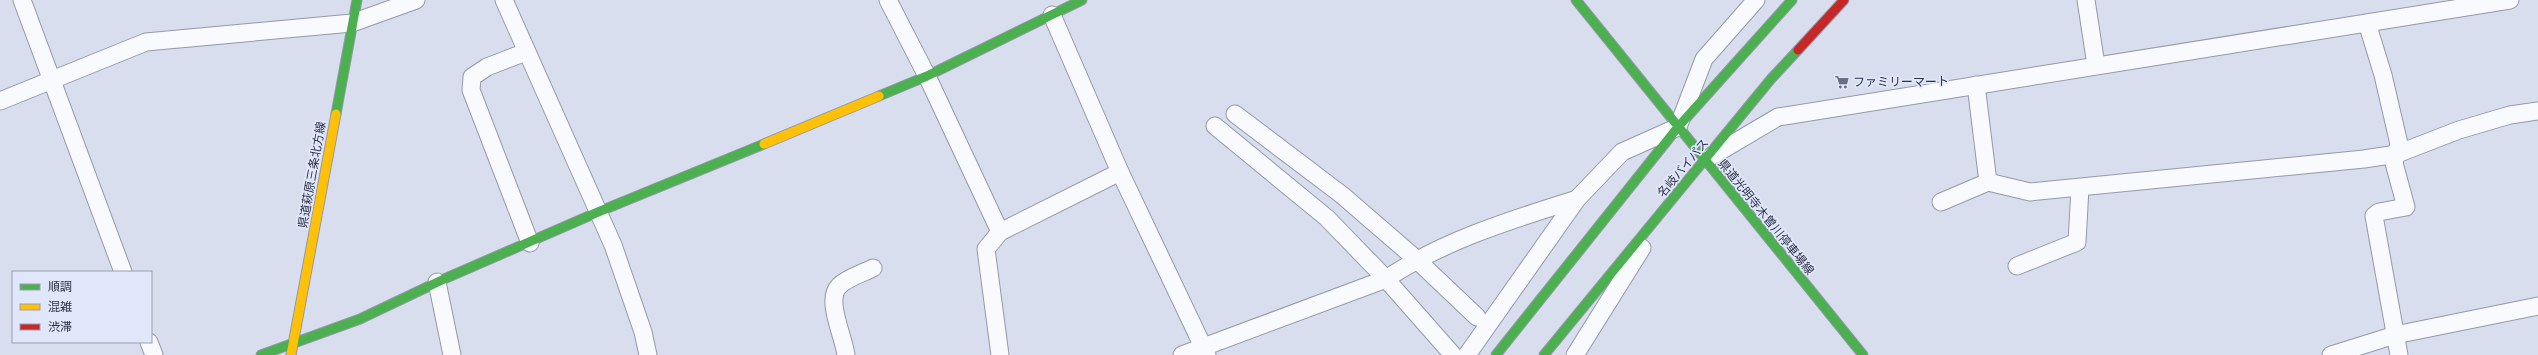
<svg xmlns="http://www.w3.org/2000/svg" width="2538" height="355" viewBox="0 0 2538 355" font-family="Cabin,'Noto Sans JP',sans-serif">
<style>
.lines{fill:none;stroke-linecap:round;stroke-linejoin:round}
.street-casing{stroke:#9499a9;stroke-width:19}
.fast-casing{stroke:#9499a9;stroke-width:11}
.slow-casing{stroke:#9499a9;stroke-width:11}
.jam-casing{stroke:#9499a9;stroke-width:11}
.street{stroke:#f9fafd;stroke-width:17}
.fast{stroke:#4caf50;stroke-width:9}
.slow{stroke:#ffc107;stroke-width:9}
.jam{stroke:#c62828;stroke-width:9}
.labels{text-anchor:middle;stroke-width:3.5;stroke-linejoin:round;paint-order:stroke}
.poi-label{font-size:12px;fill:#2c3144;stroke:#e1e7fb;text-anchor:start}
.street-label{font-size:12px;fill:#2c3144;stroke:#e1e7fb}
</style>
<rect width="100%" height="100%" fill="#d9deef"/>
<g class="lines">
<defs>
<g id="street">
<polyline points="22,0 123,272"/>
<polyline points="504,0 613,245 643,332 648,355"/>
<polyline points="888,0 927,76 1000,232"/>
<polyline points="2086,0 2096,65"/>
<polyline points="1052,15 1120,172 1207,355"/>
<polyline points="2367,23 2383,75 2399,144 2394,163 2406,207 2379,212 2374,216 2399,355"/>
<polyline points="526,52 487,67 472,77 471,90 530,243"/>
<polyline points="1976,85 1988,182 2030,192 2364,159 2397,154 2459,130 2510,115 2538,111"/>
<polyline points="0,101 146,42 352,23 416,0"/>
<polyline points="1235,114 1342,195 1416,259 1477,317"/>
<polyline points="1215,126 1327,218 1386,279 1453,355"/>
<polyline points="1712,156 1778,117 2510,0"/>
<polyline points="1941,202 1988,182"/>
<polyline points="2017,266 2077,242 2080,188"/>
<polyline points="437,282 452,355"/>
<polyline points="149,342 154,355"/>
<path d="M 846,355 C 844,337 825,300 839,286 C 847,278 863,273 873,268"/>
<polyline points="1000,355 986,249 1000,232 1120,172"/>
<path d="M 1182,355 L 1386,279 C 1444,240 1511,220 1577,199"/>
<polyline points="1467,355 1577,199 1622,152 1678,127 1704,59 1756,0"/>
<polyline points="1575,355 1642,248"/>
<polyline points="2331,355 2395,335 2538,306"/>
</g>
<g id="fast">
<polyline points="1576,0 1863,355"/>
<polyline points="879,96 927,76 1082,0"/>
<polyline points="336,114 357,0"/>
<polyline points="261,355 360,319 444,279 598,212 764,144"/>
<polyline points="1496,355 1678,127 1792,0"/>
<polyline points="1544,355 1771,79 1798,50"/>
</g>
<g id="slow">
<polyline points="764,144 879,96"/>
<polyline points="291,355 336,114"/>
</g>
<polyline id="jam" points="1798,50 1844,0"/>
</defs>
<!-- street casing -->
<use href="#street" class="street-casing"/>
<!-- fast casing -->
<use href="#fast" class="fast-casing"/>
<!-- slow casing -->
<use href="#slow" class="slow-casing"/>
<!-- jam casing -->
<use href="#jam" class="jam-casing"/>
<!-- street -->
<use href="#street" class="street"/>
<!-- fast -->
<use href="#fast" class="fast"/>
<!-- slow -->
<use href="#slow" class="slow"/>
<!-- jam -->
<use href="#jam" class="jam"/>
</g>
<!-- icons -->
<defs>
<symbol id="supermarket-bare" viewBox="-9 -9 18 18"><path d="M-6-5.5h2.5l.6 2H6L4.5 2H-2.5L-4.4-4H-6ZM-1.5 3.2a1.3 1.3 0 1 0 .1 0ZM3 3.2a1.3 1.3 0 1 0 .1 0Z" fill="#696e80" stroke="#e1e7fb" stroke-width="2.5" paint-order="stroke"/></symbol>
</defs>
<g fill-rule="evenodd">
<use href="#supermarket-bare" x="1832" y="72" width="20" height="20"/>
</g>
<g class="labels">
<!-- poi labels -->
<g class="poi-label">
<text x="1853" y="86">ファミリーマート</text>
</g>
<!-- street labels -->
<g class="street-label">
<text transform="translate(1683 168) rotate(-50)" y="4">名岐バイパス</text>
<text transform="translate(312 175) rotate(-80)" y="4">県道萩原三条北方線</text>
<text transform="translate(1766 217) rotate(51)" y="4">県道光明寺木曽川停車場線</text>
</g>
</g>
<!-- legend -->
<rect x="12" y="271" width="140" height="72" fill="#e1e7fb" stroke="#999eb2"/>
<rect x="20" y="284" width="20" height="6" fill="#4caf50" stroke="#999eb2"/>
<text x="48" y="291" font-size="12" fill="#2c3144">順調</text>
<rect x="20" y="304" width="20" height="6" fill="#ffc107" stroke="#999eb2"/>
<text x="48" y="311" font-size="12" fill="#2c3144">混雑</text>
<rect x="20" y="324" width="20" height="6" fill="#c62828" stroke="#999eb2"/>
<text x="48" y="331" font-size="12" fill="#2c3144">渋滞</text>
</svg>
